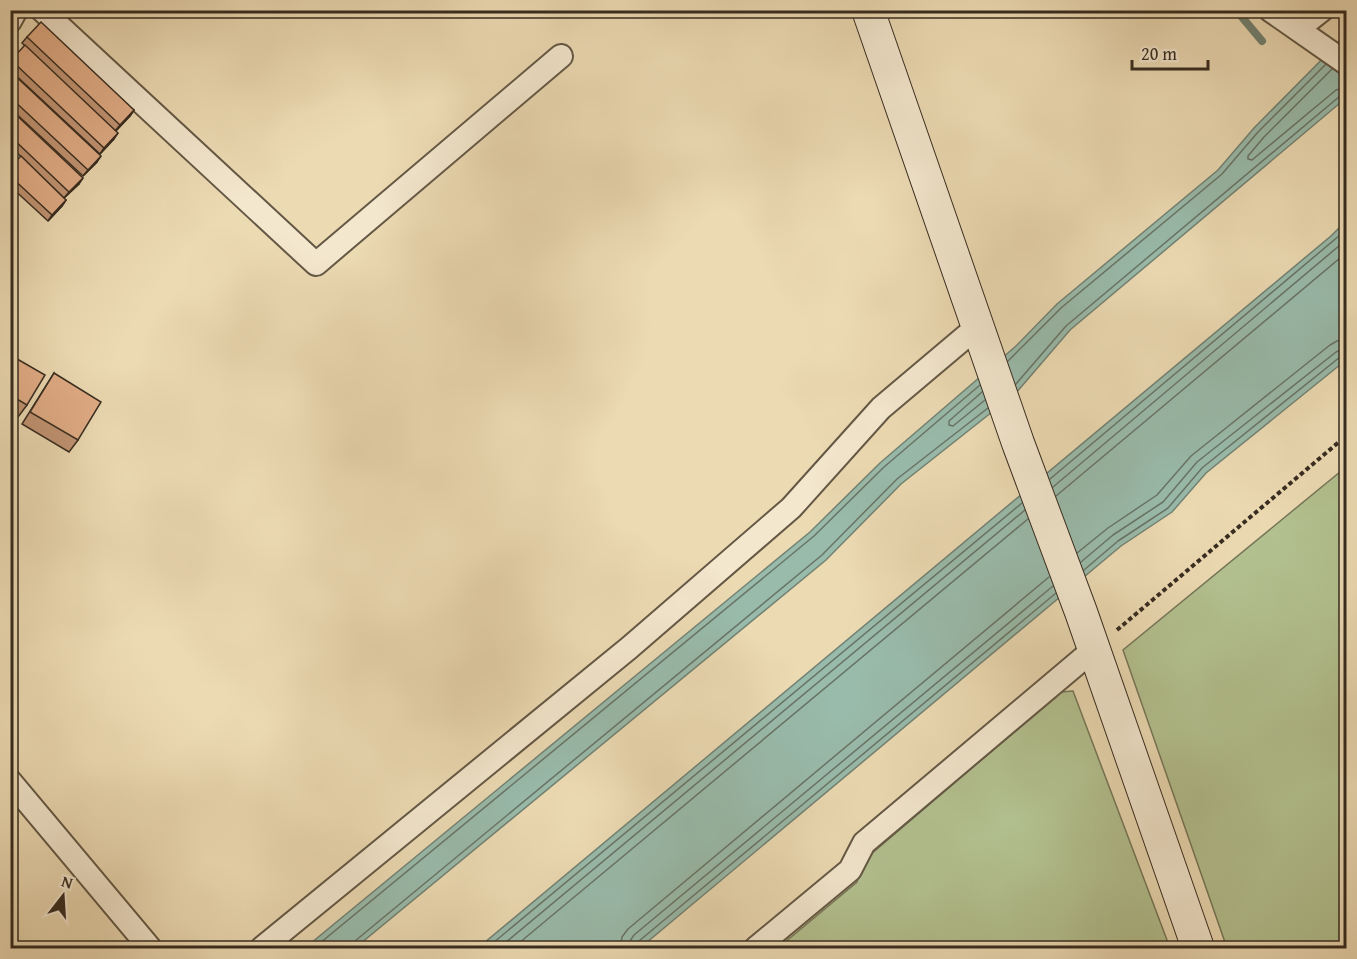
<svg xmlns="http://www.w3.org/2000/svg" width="1357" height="959" viewBox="0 0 1357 959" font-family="'Gentium Book Plus',serif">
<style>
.grass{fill:#b3c190;stroke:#757658;stroke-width:1.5}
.water{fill:#99bbab;stroke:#728273;stroke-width:1.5}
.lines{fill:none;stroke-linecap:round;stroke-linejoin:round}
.shore{stroke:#687466;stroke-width:1.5}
.stream{stroke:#728273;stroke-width:8}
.street-casing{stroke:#645845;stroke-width:26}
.secondary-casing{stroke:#372c20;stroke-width:34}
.path{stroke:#372c20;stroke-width:4;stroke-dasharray:4.5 3;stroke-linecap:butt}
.street{stroke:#f3e7ce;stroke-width:22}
.secondary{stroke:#f3e7ce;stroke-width:32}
.wall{fill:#c29574;stroke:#372c20;stroke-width:1.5}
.shaded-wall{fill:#9e795e;stroke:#372c20;stroke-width:1.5}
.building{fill:#e1ad87;stroke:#372c20;stroke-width:1.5}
</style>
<rect width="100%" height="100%" fill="#ecdab3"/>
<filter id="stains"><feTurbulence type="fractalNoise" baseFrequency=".00333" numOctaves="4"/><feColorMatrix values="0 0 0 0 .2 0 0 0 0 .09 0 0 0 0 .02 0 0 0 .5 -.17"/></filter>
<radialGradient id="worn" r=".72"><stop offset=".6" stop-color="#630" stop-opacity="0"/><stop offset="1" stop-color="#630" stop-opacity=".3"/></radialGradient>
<!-- grass -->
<g class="grass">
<polygon points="1346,467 1346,948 1227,948 1123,650"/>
<polygon points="1073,691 1170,948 778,948 857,882 863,861 1061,692"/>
</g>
<!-- water -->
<g class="water">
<polygon points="1346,35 1346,98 1070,330 1016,393 901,484 826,560 355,948 305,948 810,532 880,463 1016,346 1057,304 1218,170 1254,128"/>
<polygon points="1346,221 1346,360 1206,473 1172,512 1121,546 640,948 478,948 1331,236"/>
</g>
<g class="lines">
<!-- shore -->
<g class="shore">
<polyline points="1332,69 1264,137 1248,156 1248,159 1252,160 1336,90 1346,87"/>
<polyline points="1008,361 1061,308 1222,174 1258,132 1326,64"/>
<polyline points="1016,384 1066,326 1340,96 1346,94"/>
<polyline points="982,392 949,421 949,425 953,426 985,400"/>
<polyline points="1050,479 1346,230"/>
<polyline points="1053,487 1346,240"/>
<polyline points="1056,496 1346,253"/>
<polyline points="1077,553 1108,528 1157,495 1191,456 1330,345 1337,341 1346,339"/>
<polyline points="1081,562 1113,535 1163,502 1197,462 1336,352 1346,348"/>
<polyline points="1084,570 1118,541 1168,508 1202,468 1340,357 1346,356"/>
<polyline points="314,948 814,536 884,467 980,385"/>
<polyline points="352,948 355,941 822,555 897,479 988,408"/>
<polyline points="487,948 1022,503"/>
<polyline points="499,948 1025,510"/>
<polyline points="513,948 1028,519"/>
<polyline points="620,948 622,937 628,929 1049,577"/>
<polyline points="629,948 630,941 634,935 1053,586"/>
<polyline points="636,948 639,941 1056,593"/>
</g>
<!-- stream -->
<polyline class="stream" points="1236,10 1262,41"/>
<defs>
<g id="street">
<polyline points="42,10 316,264 561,56"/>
<polyline points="1270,10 1346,63"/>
<polyline points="10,21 16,10"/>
<polyline points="1298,29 1322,10"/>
<polyline points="10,781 150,948"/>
<polyline points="262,948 629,648 791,508 881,408 977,327"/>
<polyline points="756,948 850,870 864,843 1093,650"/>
</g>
<polyline id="secondary" points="868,10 1018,443 1081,612 1198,948"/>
</defs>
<!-- street casing -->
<use href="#street" class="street-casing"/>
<!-- secondary casing -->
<use href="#secondary" class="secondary-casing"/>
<!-- path -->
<polyline class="path" points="1117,630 1346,436"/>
<!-- street -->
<use href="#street" class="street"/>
<!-- secondary -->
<use href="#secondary" class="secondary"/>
</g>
<!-- wall -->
<g class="wall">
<polygon points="27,37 134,110 130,116 116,131 114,139 100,154 10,70 10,61 25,46 22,43"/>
<polygon points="10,71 97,162 83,176 10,108"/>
<polygon points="10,109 79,184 64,198 10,146"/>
<polygon points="10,167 66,200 62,206 48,221 10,186"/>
<polygon points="10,357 27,405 18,417 10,412"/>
<polygon points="54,373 78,440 69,452 22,424"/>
</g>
<!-- shaded-wall -->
<g class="shaded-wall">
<polygon points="134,110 130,116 115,131 120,125"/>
<polygon points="118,133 114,139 100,154 104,148"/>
<polygon points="101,156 97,162 83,176 88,170"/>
<polygon points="83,178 79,184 64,198 69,192"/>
<polygon points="66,200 62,206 48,221 52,215"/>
</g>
<!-- building -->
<g class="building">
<polygon points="41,22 134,110 120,125 27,37"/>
<polygon points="25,45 118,133 104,148 11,60"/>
<polygon points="10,71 101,156 88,170 10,97"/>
<polygon points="10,109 83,178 69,192 10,136"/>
<polygon points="21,156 66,200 52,215 10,176 10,167"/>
<polygon points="12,356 45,375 27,405 10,395 10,358"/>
<polygon points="54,373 101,402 78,440 30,412"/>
</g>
<!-- margin -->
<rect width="1357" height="959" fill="none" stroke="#ecdab3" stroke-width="36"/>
<rect x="12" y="12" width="1333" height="935" fill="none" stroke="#372c20" stroke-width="3"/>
<rect x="18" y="18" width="1321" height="923" fill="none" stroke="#372c20" stroke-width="1.5"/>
<!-- north arrow -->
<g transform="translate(63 896) rotate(17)" stroke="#f3e7ce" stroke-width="4.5" paint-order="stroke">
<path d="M0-4.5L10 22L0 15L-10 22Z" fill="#372c20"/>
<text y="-9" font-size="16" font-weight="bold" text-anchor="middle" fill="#372c20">N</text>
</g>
<!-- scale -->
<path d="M1132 60v9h76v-9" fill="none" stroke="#372c20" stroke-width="3"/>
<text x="1141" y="60" font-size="18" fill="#372c20" stroke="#f3e7ce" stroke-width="4.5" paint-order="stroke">20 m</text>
<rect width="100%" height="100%" filter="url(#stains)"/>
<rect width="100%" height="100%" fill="url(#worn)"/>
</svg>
